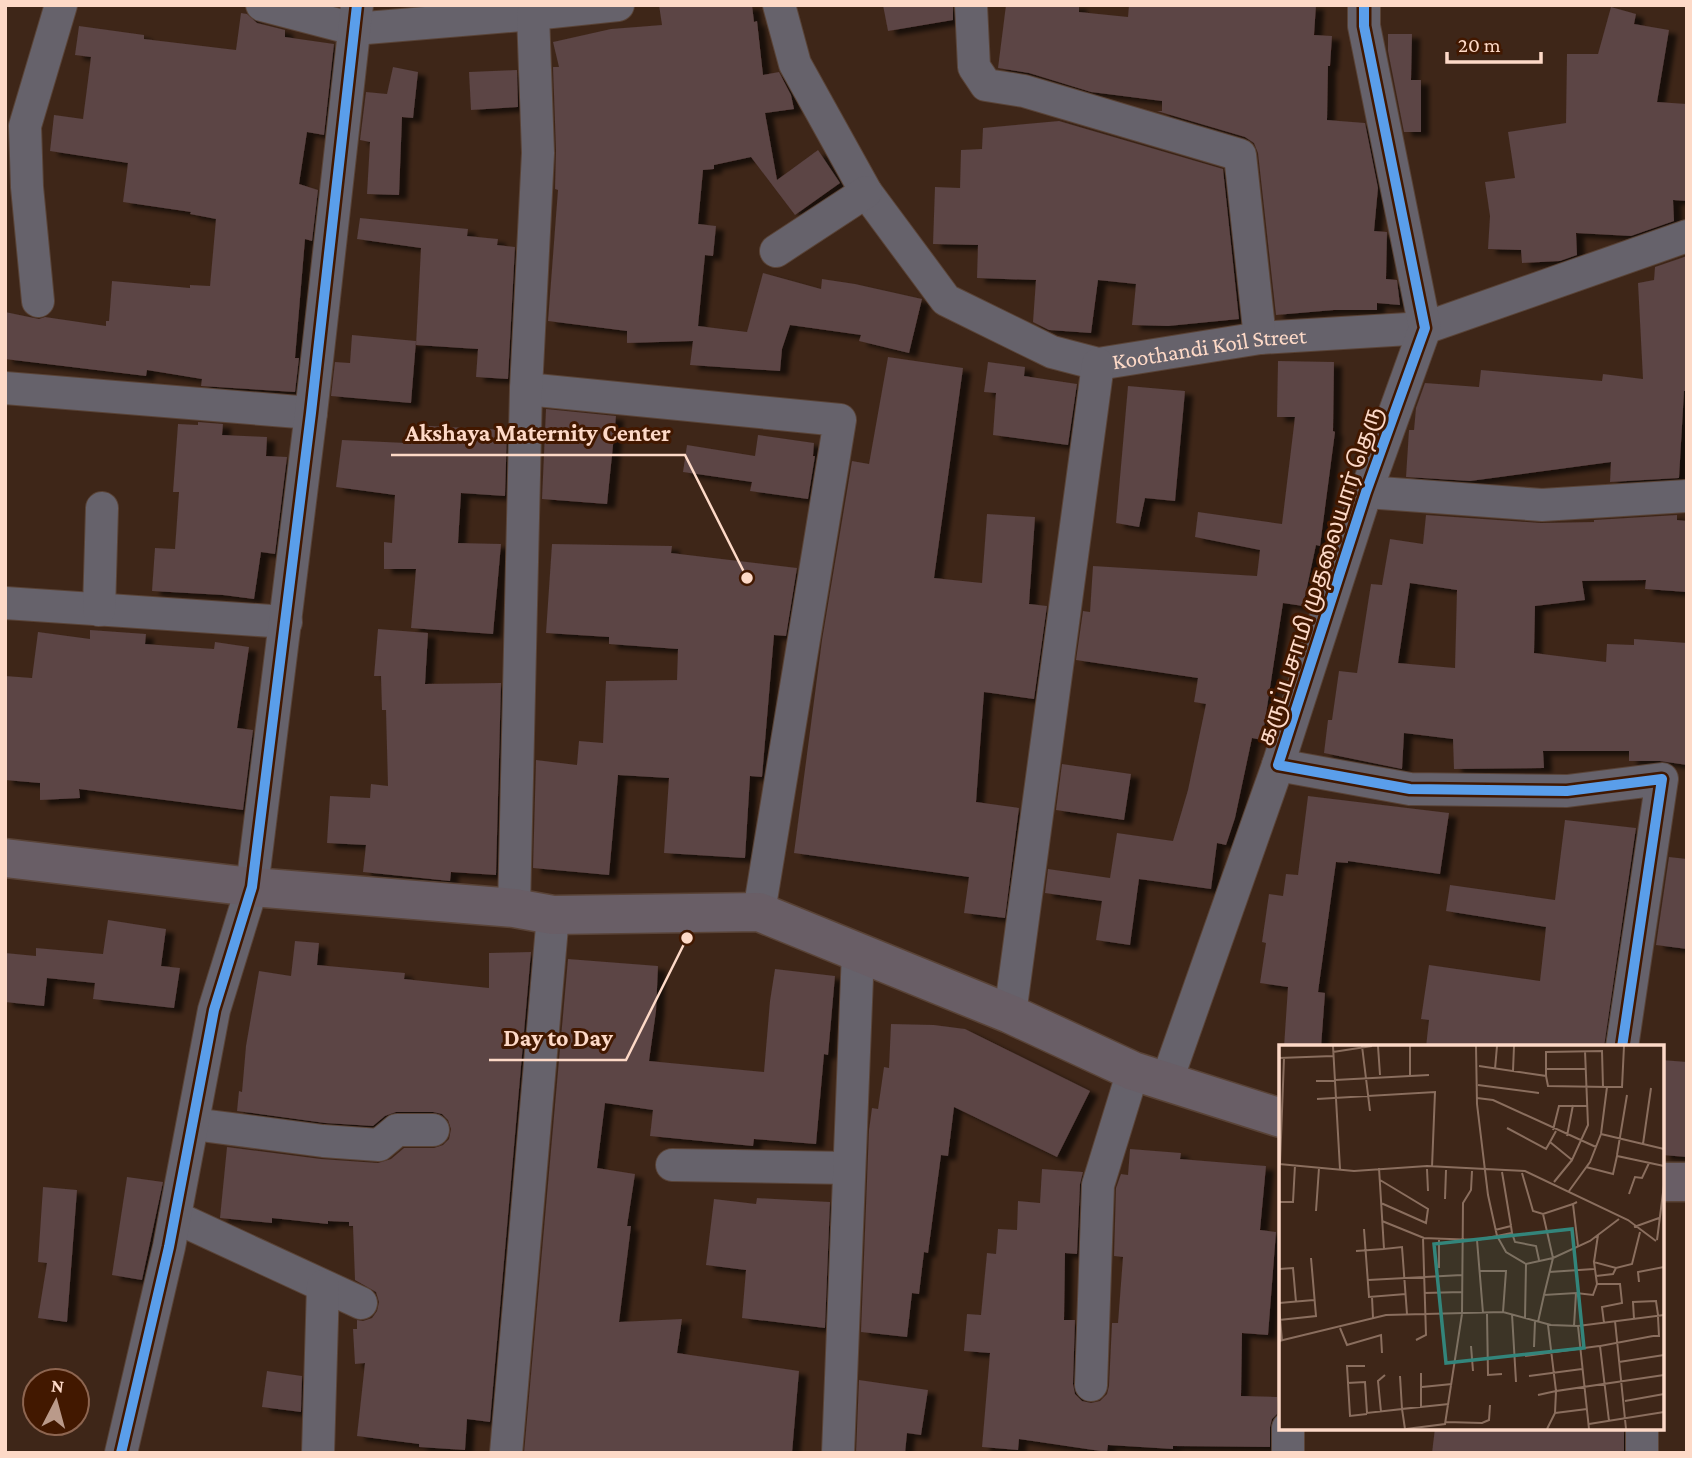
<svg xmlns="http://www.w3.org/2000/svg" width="1692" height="1458" viewBox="0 0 1692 1458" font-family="'Crimson Pro','Noto Sans Tamil',serif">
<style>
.building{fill:#5b4444;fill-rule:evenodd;filter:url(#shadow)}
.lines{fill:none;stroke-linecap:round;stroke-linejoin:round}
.minor-casing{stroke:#594337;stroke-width:34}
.major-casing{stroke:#594337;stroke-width:41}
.minor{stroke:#66626b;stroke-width:32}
.major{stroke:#695e66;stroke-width:38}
.cycleway-casing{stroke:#421800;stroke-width:15}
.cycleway{stroke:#5a9eea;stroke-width:10}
.labels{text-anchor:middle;stroke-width:6;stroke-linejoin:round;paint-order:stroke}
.street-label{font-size:23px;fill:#fdd9c7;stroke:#421800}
.inset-road{fill:none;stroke:#8a6e5e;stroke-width:2}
.view{fill:#33857b;fill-opacity:0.15;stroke:#33857b;stroke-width:3.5}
.inset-edge{fill:none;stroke:#fdd9c7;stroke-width:3.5}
.leader{fill:none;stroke:#fdd9c7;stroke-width:2.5}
.callout-dot{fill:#fdd9c7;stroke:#421800;stroke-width:2.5}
.callout-label{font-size:24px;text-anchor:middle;font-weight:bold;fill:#fdd9c7;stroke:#421800;stroke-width:6;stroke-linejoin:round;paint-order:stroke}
</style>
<defs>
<filter id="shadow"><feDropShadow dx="8" dy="4.5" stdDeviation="2" flood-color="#0009"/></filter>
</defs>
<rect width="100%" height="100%" fill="#3e2618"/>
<!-- building -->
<g class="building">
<polygon points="659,5 752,5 754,22 757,21 763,75 779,72 791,95 794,109 765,113 777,180 818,150 840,183 795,215 751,157 714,165 714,169 703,170 698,224 716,226 713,256 705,255 698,326 747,332 763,273 821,289 822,279 855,284 922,299 909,353 859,341 861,335 790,325 782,349 780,371 690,365 693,341 627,343 627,331 548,321 558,190 555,189 556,150 553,67 559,67 553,42 611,29 662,25"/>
<polygon points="883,5 953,5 953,20 888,31"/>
<polygon points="1006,5 1079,5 1079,12 1128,17 1129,5 1275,7 1275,5 1316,5 1314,35 1332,36 1330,66 1328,66 1327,120 1365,123 1378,188 1374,231 1387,232 1386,279 1397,280 1400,305 1377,303 1377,310 1334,310 1276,315 1258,153 1254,143 1245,137 1157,111 1162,111 1162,101 1091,92 1029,73 998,68"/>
<polygon points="1611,7 1636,14 1634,24 1669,30 1657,102 1687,104 1687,201 1673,200 1674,221 1631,236 1576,233 1577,255 1560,261 1522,263 1521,250 1488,249 1490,216 1485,182 1515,178 1508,132 1566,123 1567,54 1598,54"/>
<polygon points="241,13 247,14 257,23 285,30 285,37 334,44 324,135 307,132 299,184 318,190 312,241 305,239 295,358 299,358 295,392 201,386 202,379 147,370 146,376 5,359 5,312 39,319 45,317 106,326 106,321 109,321 112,281 190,288 190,285 210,286 216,219 190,214 191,212 123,202 128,163 50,151 54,115 83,119 91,57 75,55 79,26 144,35 144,39 236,50"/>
<polygon points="1388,34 1412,34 1411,80 1421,80 1421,132 1404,132 1388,51"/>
<polygon points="393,67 418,72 413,118 402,117 399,195 367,194 370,142 360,140 366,92 387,94"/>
<polygon points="517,70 518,107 471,110 469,72"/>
<polygon points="1059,121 1223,169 1239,319 1168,326 1132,325 1136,284 1098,280 1091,333 1049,330 1033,322 1036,280 977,278 978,245 933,244 935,187 960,188 961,150 982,149 983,128"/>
<polygon points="360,218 468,229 467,236 498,239 497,245 515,247 508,379 476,377 478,349 416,345 421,248 357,239"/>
<polygon points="1687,256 1687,391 1684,391 1679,478 1610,482 1611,462 1470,481 1406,477 1409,430 1414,430 1416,408 1425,383 1479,387 1481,370 1602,381 1603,374 1643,379 1638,283 1654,280 1655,267"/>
<polygon points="352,335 416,341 411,403 331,396 335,362 350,363"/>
<polygon points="888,357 963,368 934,578 982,583 987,514 1035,517 1029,604 1047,606 1034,699 984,692 976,802 1019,808 1005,918 964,913 969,877 794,853 822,640 852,461 869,464"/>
<polygon points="1278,361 1334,362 1333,431 1335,432 1320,546 1316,545 1303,606 1283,603 1262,740 1252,738 1235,818 1226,845 1217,843 1211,889 1139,879 1130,945 1096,940 1102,901 1045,893 1048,869 1110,878 1117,833 1173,841 1188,790 1206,704 1194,702 1198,678 1076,660 1083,611 1090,612 1093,566 1257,576 1260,550 1195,537 1198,512 1282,524 1295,417 1277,417"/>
<polygon points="988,362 1025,367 1024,376 1077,384 1068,445 993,435 996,393 984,392"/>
<polygon points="1128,386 1185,391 1175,501 1145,498 1139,527 1116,523"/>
<polygon points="546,409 616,416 607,504 542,499"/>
<polygon points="198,422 223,424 222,435 267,437 266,456 287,457 275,554 261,552 254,599 223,595 152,591 155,548 175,549 179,492 173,492 178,424 198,425"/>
<polygon points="429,426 507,430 505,496 461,493 458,543 501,544 493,634 411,628 416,569 384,569 384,542 392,543 395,495 336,487 342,440 428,444"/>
<polygon points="758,435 814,443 813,456 815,456 808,499 750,491 752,482 683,472 687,445 755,456"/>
<path d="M 1426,515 L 1541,523 L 1594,522 L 1594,520 L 1677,515 L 1677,520 L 1687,521 L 1687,592 L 1645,589 L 1646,580 L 1582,581 L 1585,600 L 1535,606 L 1534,653 L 1606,662 L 1607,644 L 1634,645 L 1634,639 L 1687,643 L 1687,765 L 1660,761 L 1629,761 L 1629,751 L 1543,751 L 1544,768 L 1454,769 L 1453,739 L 1404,733 L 1402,769 L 1324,753 L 1328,720 L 1332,720 L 1339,671 L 1357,673 L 1371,584 L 1382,585 L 1390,539 L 1423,544 ZM 1410,583 L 1457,590 L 1455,668 L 1398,663 Z"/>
<polygon points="552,544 672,546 671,553 797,568 786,636 774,635 762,777 750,776 745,858 664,853 669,778 618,775 609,875 533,868 536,760 577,765 579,741 603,743 606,681 677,680 678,649 609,644 609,637 546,633"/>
<polygon points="378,629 428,633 425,684 501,683 496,875 451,872 450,881 363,872 366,845 327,843 330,796 370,798 371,784 388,786 386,710 382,710 381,676 374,676"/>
<polygon points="90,630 146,634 145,644 214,649 215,642 249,647 237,728 253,730 243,810 79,789 80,798 40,800 40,783 5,780 5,676 32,678 38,632 90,639"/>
<polygon points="1062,764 1131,774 1124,820 1056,810"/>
<polygon points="1308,796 1449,813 1440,874 1348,861 1348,863 1336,862 1318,992 1325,993 1321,1047 1284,1047 1288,987 1260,983 1266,943 1262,942 1269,894 1283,896 1286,874 1298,875"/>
<polygon points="1565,820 1636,828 1604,1047 1426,1047 1429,1020 1421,1019 1429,965 1540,981 1546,927 1446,911 1450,885 1555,900"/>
<polygon points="1669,857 1687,859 1687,949 1656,945"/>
<polygon points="108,920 166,929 161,966 180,968 174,1008 93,999 95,983 47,978 44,1006 5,1002 5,953 36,956 36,948 103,954"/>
<polygon points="295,941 319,943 317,965 405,973 404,979 489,988 489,953 531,952 490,1422 467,1419 465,1450 419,1447 419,1444 357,1436 365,1363 355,1364 353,1329 357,1329 357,1320 363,1321 372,1318 377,1311 379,1302 376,1292 355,1280 353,1226 349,1226 349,1222 328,1221 328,1224 272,1218 272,1223 220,1218 227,1147 321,1159 378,1163 391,1159 404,1148 434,1148 443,1145 449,1139 451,1129 448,1120 442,1114 433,1112 396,1112 385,1116 373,1126 325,1123 237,1111 239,1091 242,1092 246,1046 259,971 291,976"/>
<polygon points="568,959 658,966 656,1011 649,1061 764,1072 770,1001 775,969 835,976 828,1055 824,1054 816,1144 754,1139 753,1146 650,1136 653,1110 605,1103 597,1168 635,1174 627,1226 631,1226 619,1322 682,1319 677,1353 799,1371 792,1453 524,1453"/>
<polygon points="891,1024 934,1025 965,1029 1090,1091 1057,1157 954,1107 948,1156 941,1155 928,1253 924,1252 919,1294 912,1293 907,1337 861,1332 869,1130 872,1108 878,1109 884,1067 889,1068"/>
<polygon points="1662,1060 1687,1062 1687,1157 1662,1155"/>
<polygon points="1130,1149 1181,1153 1180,1159 1266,1166 1260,1230 1276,1232 1268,1335 1242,1333 1241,1396 1277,1397 1277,1414 1272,1419 1270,1427 1270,1447 1173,1446 1173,1449 1108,1445 1107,1452 1019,1439 1018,1450 982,1447 990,1353 964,1351 967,1314 981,1315 987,1253 996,1254 998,1229 1017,1230 1018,1201 1040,1203 1042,1169 1083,1172 1080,1184 1077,1254 1065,1253 1064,1320 1075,1320 1073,1384 1075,1394 1082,1401 1091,1403 1100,1401 1107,1394 1109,1386 1112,1323 1118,1323 1123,1257 1114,1256 1116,1188 1121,1174 1128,1175"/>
<polygon points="127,1177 163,1182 142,1280 112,1275"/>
<polygon points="43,1187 77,1190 67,1322 38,1318 47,1263 38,1262"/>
<polygon points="757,1198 830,1202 825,1328 742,1318 746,1270 706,1265 714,1199 756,1204"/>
<polygon points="267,1371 302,1376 301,1412 262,1407"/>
<polygon points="859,1380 928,1390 921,1435 907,1433 905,1453 856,1453"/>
<polygon points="1435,1428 1624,1428 1624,1451 1432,1453"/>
</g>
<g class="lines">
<defs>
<g id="minor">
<polyline points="262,5 354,29 533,14"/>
<path id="s1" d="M 779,5 L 795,64 L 866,192 L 946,300 L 1052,352 L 1098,364 L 1260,338 L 1425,328 L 1687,236"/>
<polyline points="971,5 974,67 986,85 1024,91 1240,155 1260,338"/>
<polyline points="1364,5 1364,26 1425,328 1366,492 1278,765 1410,789 1567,791 1662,779 1622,1047"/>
<polyline points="776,251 866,192"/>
<polyline points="38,301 27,187 25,126 61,5"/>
<polyline points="5,388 311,413"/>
<polyline points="526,389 840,420 759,912"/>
<polyline points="1366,492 1542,505 1687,496"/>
<polyline points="5,603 286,622"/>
<polyline points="99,610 102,508"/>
<polyline points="514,908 526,389 538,153 533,14 618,5"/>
<polyline points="1010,1014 1098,364"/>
<polyline points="1166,1083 1278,765"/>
<polyline points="193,1124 323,1141 379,1145 397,1130 433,1130"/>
<polyline points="672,1165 849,1168"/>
<polyline points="175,1217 361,1303"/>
<polyline points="1091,1385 1098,1185 1133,1071"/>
<polyline points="1288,1428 1288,1453"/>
<polyline points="121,1453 169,1247 214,1010 252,887 311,413 357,5"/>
<polyline points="318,1453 323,1286"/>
<polyline points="506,1453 553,915"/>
<polyline points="838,1453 858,952"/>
<polyline points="1642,1453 1642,1428"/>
</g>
<g id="major">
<polyline points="5,858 252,887 514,908 553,915 759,912 1010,1014 1133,1071 1281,1118"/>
<polyline points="1662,1182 1687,1182"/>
</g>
</defs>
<!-- minor casing -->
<use href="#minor" class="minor-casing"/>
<!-- major casing -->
<use href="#major" class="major-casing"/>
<!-- minor -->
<use href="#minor" class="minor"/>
<!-- major -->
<use href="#major" class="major"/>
<defs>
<g id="cycleway">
<polyline points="1364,5 1364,26 1425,328 1366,492 1278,765 1410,789 1567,791 1662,779 1622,1047"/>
<polyline points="121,1453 169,1247 214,1010 252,887 311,413 357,5"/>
</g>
</defs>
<!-- cycleway casing -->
<use href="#cycleway" class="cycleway-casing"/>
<!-- cycleway -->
<use href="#cycleway" class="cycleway"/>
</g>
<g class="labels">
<!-- street labels -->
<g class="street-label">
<text dy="8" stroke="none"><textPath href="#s1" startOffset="620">Koothandi Koil Street</textPath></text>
<text transform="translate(1319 576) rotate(-72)" y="8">கருப்பசாமி முதலையார் தெரு</text>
</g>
</g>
<!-- overview -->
<g transform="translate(1279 1045)">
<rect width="385" height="385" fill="#3e2618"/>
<path class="inset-road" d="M 54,1 L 61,124M 83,1 L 91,66M 99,1 L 101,30M 197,1 L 198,59 L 209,150 L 218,191 L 227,207 L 247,219 L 274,213 L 311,196 L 340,174M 54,7 L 93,1M 0,13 L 54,11M 200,21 L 267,31 L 269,41 L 328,42M 216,24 L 218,1M 267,24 L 306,24M 234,26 L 235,1M 131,30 L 131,1M 267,31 L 267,7 L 323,6 L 324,42M 37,36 L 150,30M 199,40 L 260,48M 198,53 L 214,55 L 317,102M 38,54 L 156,47 L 153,122M 228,83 L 267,104 L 271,97M 274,85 L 280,61 L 308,61M 277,86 L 271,97 L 293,115 L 309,80 L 306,6M 322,89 L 385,104M 288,91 L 294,60M 364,99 L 372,43M 338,110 L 348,50M 0,119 L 75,126 L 148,121 L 246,126 L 349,175 L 377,196M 1,119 L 5,13M 307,122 L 334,129 L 338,111 L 385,121M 100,123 L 105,204 L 123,202 L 128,269M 148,124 L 149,146M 223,127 L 232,181M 243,128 L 254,166 L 264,169 L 294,159M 101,135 L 149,164 L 147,178 L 102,158M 275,137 L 293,115M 290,146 L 311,117 L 322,89 L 328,42 L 343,42 L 345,1M 350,149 L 356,132 L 363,133 L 370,118M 166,154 L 167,125M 0,157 L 14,157 L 16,120M 298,157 L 294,159 L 299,201M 37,166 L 40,123M 264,169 L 274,213 L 265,250 L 297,248 L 295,281M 103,176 L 145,193M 355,182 L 380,173M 85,184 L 90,252 L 127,249M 216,185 L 232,181 L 233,188M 160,195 L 160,223M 378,195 L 385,140M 77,206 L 105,204M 315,217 L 319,190M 0,224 L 14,223 L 17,257M 201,226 L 227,226 L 224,267M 270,227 L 315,224M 317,231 L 334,229 L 337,223M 89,235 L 183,230M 360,237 L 359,227 L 385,222M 145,248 L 183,247M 297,248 L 314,250 L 318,239M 93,252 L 94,273M 0,258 L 35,255M 0,261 L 3,296M 204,268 L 198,195 L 233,188 L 236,197 L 257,201 L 260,215M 208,269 L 209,330 L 223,329M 233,269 L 237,337M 246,273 L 247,219M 355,274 L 354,257 L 377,256 L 379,270M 0,275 L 37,271 L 32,213M 336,276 L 347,384M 259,277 L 265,250M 325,278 L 323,262 L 343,258 L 341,239 L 318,239 L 315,217 L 337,223 L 353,219 L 361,187M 269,280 L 277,346 L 385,330M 299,281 L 310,384M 61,283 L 68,300 L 102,290 L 103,308M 374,291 L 380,291 L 379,272M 137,295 L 147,290 L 144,193 L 198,195M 0,296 L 107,270 L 224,267 L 272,280 L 299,281 L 385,270M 192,301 L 194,326M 255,302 L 256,276M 246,311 L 320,301M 340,317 L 385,310M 86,321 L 68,321 L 71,371 L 88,369M 142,328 L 142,362M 250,331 L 303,324M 68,338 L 86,337 L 88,368 L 123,364 L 121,331M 143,342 L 173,339M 259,350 L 277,346 L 276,368 L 268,384M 346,356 L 385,349M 102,367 L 99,336 L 106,330M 276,368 L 308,364M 330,376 L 321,301 L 374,291M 167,377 L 203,378 L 210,375 L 211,360M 310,379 L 385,367M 126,384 L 123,364 L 170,359M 127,384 L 166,379 L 183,269 L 184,158 L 192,145 L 193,126"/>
<path class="view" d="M 293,184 L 305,303 L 167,318 L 155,199 Z"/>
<rect width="385" height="385" class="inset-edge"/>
</g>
<!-- callouts -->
<path class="leader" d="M747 578L685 455H391M687 938L626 1060H489"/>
<g class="callout-dot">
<circle cx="747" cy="578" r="7"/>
<circle cx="687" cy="938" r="7"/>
</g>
<g class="callout-label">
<text x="538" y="441">Akshaya Maternity Center</text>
<text x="558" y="1046">Day to Day</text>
</g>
<!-- border -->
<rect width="1692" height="1458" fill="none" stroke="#fdd9c7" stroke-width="14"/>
<!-- north arrow -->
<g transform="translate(56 1402) rotate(6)"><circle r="33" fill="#421800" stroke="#8d6550" stroke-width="2"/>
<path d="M0-5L12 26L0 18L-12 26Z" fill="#ba9a8a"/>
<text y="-10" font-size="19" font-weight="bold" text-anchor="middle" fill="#fdd9c7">N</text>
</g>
<!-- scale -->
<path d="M1447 52v10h94v-10" fill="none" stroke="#fdd9c7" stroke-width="3.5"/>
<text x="1458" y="52" font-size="21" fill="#fdd9c7" stroke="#421800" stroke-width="5" paint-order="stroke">20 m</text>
</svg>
